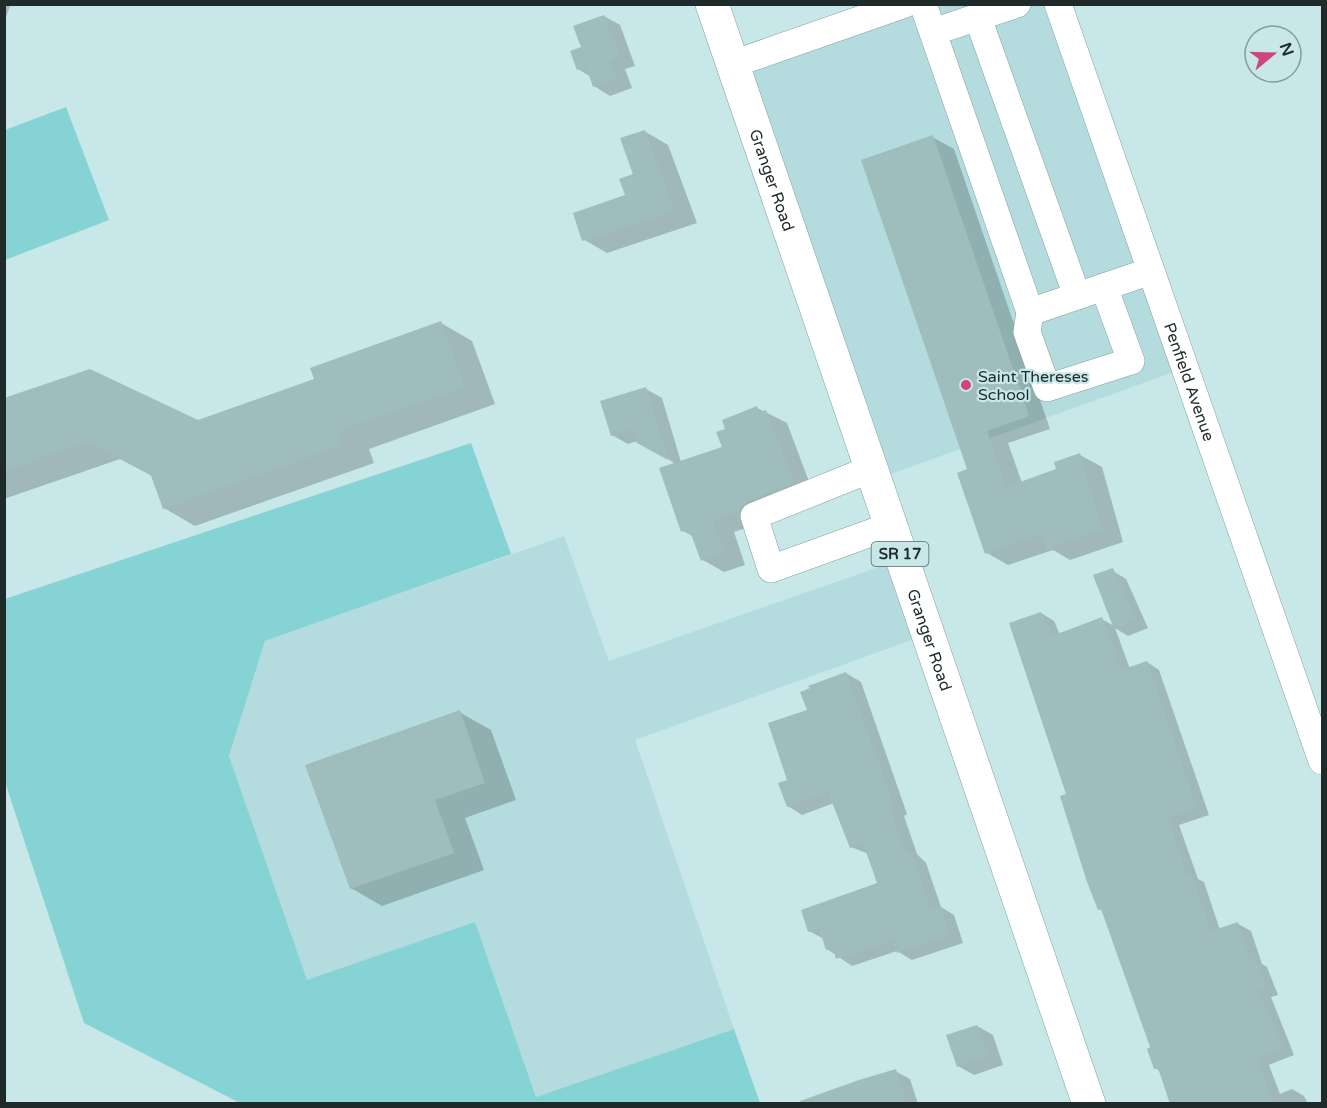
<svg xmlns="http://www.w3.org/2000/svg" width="1327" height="1108" viewBox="0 0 1327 1108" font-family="'Varela Round',sans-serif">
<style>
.built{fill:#b4dbdd}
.green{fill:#86d3d6}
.shadow{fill:#0003}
.building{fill:#a0bdbe}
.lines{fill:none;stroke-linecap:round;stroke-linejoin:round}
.minor-casing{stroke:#83a0a1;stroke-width:28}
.major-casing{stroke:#83a0a1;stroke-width:34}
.minor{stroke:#fff;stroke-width:27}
.major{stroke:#fff;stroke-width:33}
.poi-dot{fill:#d0457c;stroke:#c8e7e8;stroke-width:2}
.labels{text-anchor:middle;stroke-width:4.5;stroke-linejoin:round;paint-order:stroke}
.shield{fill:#c8e7e8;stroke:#526364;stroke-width:1.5}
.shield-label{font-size:15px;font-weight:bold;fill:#1f2b2b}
.street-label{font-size:16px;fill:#1f2b2b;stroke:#c8e7e8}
.poi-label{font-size:16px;fill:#1f2b2b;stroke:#c8e7e8;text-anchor:start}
</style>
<rect width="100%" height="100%" fill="#c8e7e8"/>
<!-- built -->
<g class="built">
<polygon points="905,5 1058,5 1185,368 874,480 733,64"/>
<polygon points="564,536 609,661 902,559 928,634 635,740 734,1029 536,1097 475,923 307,981 229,756 265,641"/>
</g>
<!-- green -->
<g class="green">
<polygon points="66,107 109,220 5,260 5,130"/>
<polygon points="471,443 511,554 265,641 229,756 307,980 475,922 536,1097 734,1029 760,1103 240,1103 84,1023 5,782 5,599"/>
</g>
<!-- shadow -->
<g class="shadow">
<polygon points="4,4 11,4 4,22"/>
<polygon points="604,16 620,25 635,66 625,69 632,88 610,96 594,86 591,77 578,69 583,48"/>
<polygon points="644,131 668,145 697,223 607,253 583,239 627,195"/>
<polygon points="932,137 954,149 1050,429 1008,443 1022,483 1058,470 1080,455 1102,467 1123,542 1070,560 1053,550 1008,565 987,553 969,470"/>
<polygon points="441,323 472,341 495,404 369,449 374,463 195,526 164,508 152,476 120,459 4,499 4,400 198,421 316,380"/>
<polygon points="646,389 662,398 681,462 724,448 727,430 757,408 787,423 814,495 761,523 734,532 745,565 724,572 703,560 694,537 683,531 676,464 638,441 628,444 612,435"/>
<polygon points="1113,571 1126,579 1148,628 1128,636 1115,628 1130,669 1147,662 1159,670 1209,815 1179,825 1198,879 1204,882 1220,930 1238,924 1251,931 1262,964 1267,967 1278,995 1271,997 1294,1055 1269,1065 1280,1094 1292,1089 1304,1096 1308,1104 1172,1104 1160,1071 1155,1068 1152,1048 1103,911 1099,909 1068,795 1041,613 1054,621 1060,635 1102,619 1114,626"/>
<polygon points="846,673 861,682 907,814 904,816 917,854 926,863 941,907 954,915 963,943 912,960 897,951 852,966 827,949 824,939 809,931 879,884 869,854 851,847 834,803 802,815 788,806 789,781 809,711"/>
<polygon points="459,712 491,730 516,800 465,818 484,870 382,906 351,888"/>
<polygon points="977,1026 993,1035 1003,1065 974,1075 958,1066"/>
<polygon points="895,1071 910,1079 918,1104 827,1104"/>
</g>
<!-- building -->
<g class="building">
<polygon points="604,15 620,57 610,60 617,79 593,87 586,67 577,70 570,51 581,47 573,26"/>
<polygon points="645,130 674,210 582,241 573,213 625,195 619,179 633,174 620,138"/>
<polygon points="933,135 1029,416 987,431 1006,487 1056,469 1054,462 1080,453 1102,530 1047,549 1042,534 985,554 957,473 967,469 861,160"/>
<polygon points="441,321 465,387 339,431 343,445 163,509 150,473 88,442 4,471 4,398 90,369 198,420 314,379 310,368"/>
<polygon points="646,387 668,460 637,443 633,429 611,436 600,401"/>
<polygon points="757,406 759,412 766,410 794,483 748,501 739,511 713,520 725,553 701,561 689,529 681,532 659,468 722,447 716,432 725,429 722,420"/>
<polygon points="1113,568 1136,620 1114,629 1093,575"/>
<polygon points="1041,612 1052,636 1102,617 1121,670 1147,661 1197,808 1168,818 1187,875 1191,873 1211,931 1238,922 1251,960 1255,958 1266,988 1259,990 1283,1048 1258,1058 1273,1104 1170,1104 1158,1068 1154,1069 1147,1049 1150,1047 1101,909 1098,910 1087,882 1060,796 1066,794 1009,623"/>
<polygon points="846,672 894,806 890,808 903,846 905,846 908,854 912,853 930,908 940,905 949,935 897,953 893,940 836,959 833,948 826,950 819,928 808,932 801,910 877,883 863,843 850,848 828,792 787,807 778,783 787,780 768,723 807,710 800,692 810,688 808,686"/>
<polygon points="460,710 485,783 435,800 454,853 350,889 305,765"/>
<polygon points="977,1025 988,1056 957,1067 946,1035"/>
<polygon points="896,1069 907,1104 801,1104 800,1101 859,1080"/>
</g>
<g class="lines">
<defs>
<g id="minor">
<polyline points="923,4 1030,312 1151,271"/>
<path id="s1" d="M 1058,4 L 1322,761"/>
<polyline points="978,18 1077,296"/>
<polyline points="933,32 1017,4"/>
<polyline points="733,64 905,4"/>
<polyline points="1030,312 1027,332 1047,388 1131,361 1104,287"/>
<polyline points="871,469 754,516 771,569 890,526"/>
</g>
<g id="major">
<path id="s2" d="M 712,4 L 1089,1104"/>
</g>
</defs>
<!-- minor casing -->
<use href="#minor" class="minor-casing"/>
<!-- major casing -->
<use href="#major" class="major-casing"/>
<!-- minor -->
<use href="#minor" class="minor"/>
<!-- major -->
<use href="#major" class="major"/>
</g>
<!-- markers -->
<circle class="poi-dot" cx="966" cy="385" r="6"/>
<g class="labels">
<!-- shield labels -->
<rect class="shield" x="871.5" y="542" width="57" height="24" rx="4.5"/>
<g class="shield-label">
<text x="900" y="559">SR 17</text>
</g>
<!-- street labels -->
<g class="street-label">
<text dy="6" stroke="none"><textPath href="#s2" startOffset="186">Granger Road</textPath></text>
<text dy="6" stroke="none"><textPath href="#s1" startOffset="400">Penfield Avenue</textPath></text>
<text dy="6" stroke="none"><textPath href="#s2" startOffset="672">Granger Road</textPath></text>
</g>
<!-- poi labels -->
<g class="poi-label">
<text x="978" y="382">Saint Thereses<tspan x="978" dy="18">School</tspan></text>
</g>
</g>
<!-- border -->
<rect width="1327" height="1108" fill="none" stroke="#1f2b2b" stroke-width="12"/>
<!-- north arrow -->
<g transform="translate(1273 54) rotate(71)"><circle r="28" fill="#c8e7e8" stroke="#849c9c" stroke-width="1.5"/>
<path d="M0-4.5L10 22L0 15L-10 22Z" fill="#d0457c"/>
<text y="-9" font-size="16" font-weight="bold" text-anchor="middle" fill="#1f2b2b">N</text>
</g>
</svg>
